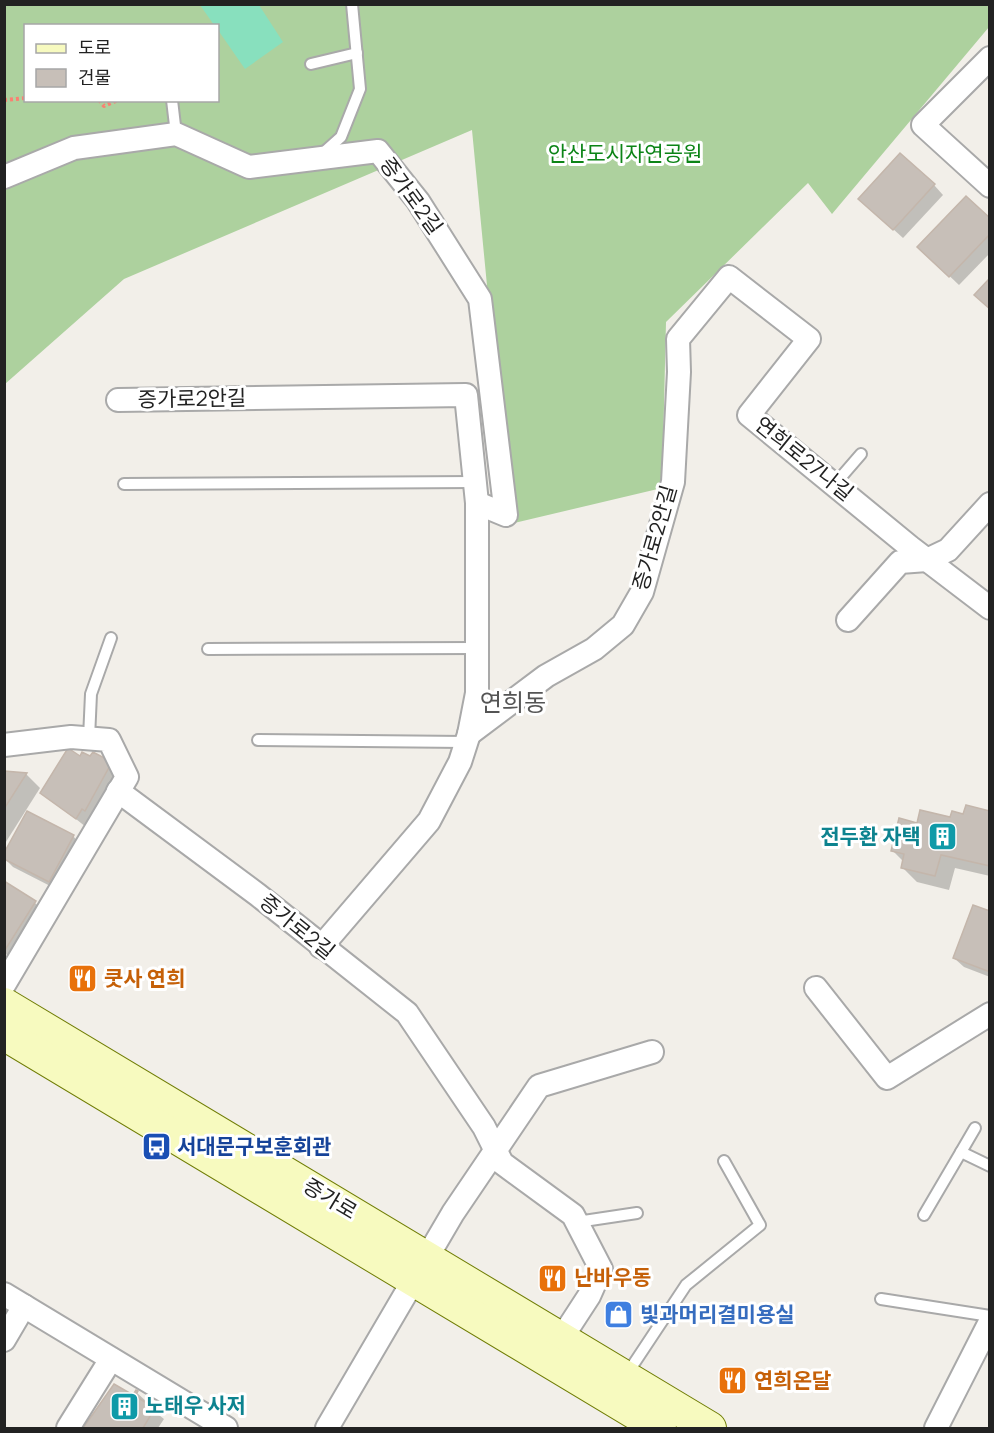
<svg xmlns="http://www.w3.org/2000/svg" width="994" height="1433" viewBox="0 0 994 1433" font-family="Manrope,'Noto Sans KR',sans-serif">
<style>
.forest{fill:#add19e;fill-rule:evenodd}
.pitch{fill:#88e0be}
.shadow{fill:#0003}
.building{fill:#c7bfb8;stroke:#c4b6ab;stroke-width:1.5}
.lines{fill:none;stroke-linecap:round;stroke-linejoin:round}
.lane-casing{stroke:#a9a9a9;stroke-width:14}
.street-casing{stroke:#a9a9a9;stroke-width:26}
.secondary-casing{stroke:#707d05;stroke-width:34}
.path{stroke:#fa8072;stroke-width:4;stroke-dasharray:3 3;stroke-linecap:butt}
.lane{stroke:#fff;stroke-width:10}
.street{stroke:#fff;stroke-width:22}
.secondary{stroke:#f7fabf;stroke-width:32}
.labels{text-anchor:middle;stroke-width:6;stroke-linejoin:round;paint-order:stroke}
.park-label{font-size:21px;fill:#0c8416;stroke:#fff}
.street-label{font-size:21px;fill:#222;stroke:#fff}
.culture-label{font-size:21px;font-weight:bold;fill:#0d838f;stroke:#fff;text-anchor:end}
.food-label{font-size:21px;font-weight:bold;fill:#c56008;stroke:#fff;text-anchor:start}
.transit-label{font-size:21px;font-weight:bold;fill:#164399;stroke:#fff;text-anchor:start}
.shop-label{font-size:21px;font-weight:bold;fill:#366cbe;stroke:#fff;text-anchor:start}
.quarter-label{font-size:24px;fill:#555;stroke:#fff}
</style>
<rect width="100%" height="100%" fill="#f2efe9"/>
<!-- forest -->
<path class="forest" d="M 5,5 L 989,5 L 989,27 L 832,214 L 808,183 L 666,322 L 662,488 L 510,524 L 472,130 L 124,279 L 5,384 ZM 26,26 L 218,26 L 218,100 L 26,100 Z"/>
<!-- pitch -->
<polygon class="pitch" points="200,5 259,5 283,42 245,69 218,30 218,26 214,25"/>
<!-- shadow -->
<g class="shadow">
<polygon points="934,185 943,195 903,238 870,208"/>
<polygon points="990,220 990,253 959,285 919,247"/>
<polygon points="94,754 120,772 86,827 42,792 80,758 91,758"/>
<polygon points="4,773 26,774 40,788 4,845"/>
<polygon points="990,813 990,876 955,868 949,890 917,882 903,868 904,862 893,851 918,825"/>
<polygon points="73,836 82,846 58,890 13,867 4,858"/>
<polygon points="4,883 35,903 49,916 20,963 4,953"/>
<polygon points="990,913 990,977 964,967 954,958"/>
<polygon points="136,1392 147,1402 145,1404 164,1419 158,1428 85,1428 100,1404 134,1397"/>
</g>
<!-- building -->
<g class="building">
<polygon points="900,153 935,184 893,230 858,199"/>
<polygon points="966,196 990,218 990,234 949,277 917,247"/>
<polygon points="990,278 990,309 974,295"/>
<polygon points="68,748 80,756 82,752 90,756 93,752 112,762 85,811 82,809 76,819 40,793"/>
<polygon points="4,771 27,773 4,809"/>
<polygon points="966,805 990,811 990,866 941,855 935,876 901,868 904,854 891,851 899,818 917,823 920,810 950,817 952,811 963,814"/>
<polygon points="27,811 74,835 49,882 4,859 4,853"/>
<polygon points="4,881 36,901 5,950 4,950"/>
<polygon points="973,905 990,911 990,972 953,958"/>
<polygon points="114,1384 133,1395 136,1390 138,1391 135,1396 155,1408 143,1428 83,1428"/>
</g>
<g class="lines">
<defs>
<g id="lane">
<polyline points="311,64 357,53"/>
<polyline points="172,100 176,134"/>
<polyline points="322,154 341,137 360,89 352,4"/>
<polyline points="124,484 475,482"/>
<polyline points="835,484 861,454"/>
<polyline points="208,649 477,648"/>
<polyline points="89,738 91,694 111,638"/>
<polyline points="258,740 465,742"/>
<polyline points="961,1152 975,1128"/>
<polyline points="924,1215 961,1152 990,1166"/>
<polyline points="577,1222 637,1213"/>
<polyline points="881,1299 990,1316"/>
<polyline points="627,1374 686,1285 760,1225 724,1161"/>
</g>
<g id="street">
<polyline points="990,58 923,125 990,186"/>
<polyline points="4,177 74,148 176,134 249,167 378,151 418,201 480,299 506,515 477,503"/>
<polyline points="118,400 466,395 477,503 477,693 469,734 460,762 429,821 321,947"/>
<polyline points="848,620 900,562 927,560 948,550 990,504"/>
<polyline points="469,734 546,676 594,649 623,625 642,592 673,482 679,372 678,339 729,277 809,339 749,415 910,547 990,608"/>
<polyline points="4,745 71,737 109,740 127,777 4,985"/>
<polyline points="118,791 258,895 407,1013 484,1127 502,1163 573,1215 601,1269 589,1296 561,1339"/>
<polyline points="816,988 887,1078 990,1014"/>
<polyline points="4,1294 226,1428"/>
<polyline points="4,1340 24,1306"/>
<polyline points="68,1428 111,1359"/>
<polyline points="327,1428 453,1213 539,1086 652,1052"/>
<polyline points="936,1428 990,1322"/>
</g>
<g id="secondary">
<polyline points="4,1004 710,1428"/>
<polyline points="4,1034 660,1428"/>
</g>
</defs>
<!-- lane casing -->
<use href="#lane" class="lane-casing"/>
<!-- street casing -->
<use href="#street" class="street-casing"/>
<!-- secondary casing -->
<use href="#secondary" class="secondary-casing"/>
<!-- path -->
<g class="path">
<polyline points="4,100 26,98"/>
<polyline points="99,100 104,106 118,100"/>
</g>
<!-- lane -->
<use href="#lane" class="lane"/>
<!-- street -->
<use href="#street" class="street"/>
<!-- secondary -->
<use href="#secondary" class="secondary"/>
</g>
<!-- icons -->
<defs>
<symbol id="building-square" viewBox="-11 -11 22 22"><rect x="-9" y="-9" width="18" height="18" rx="4" fill="#0f9aa8" stroke="#fff"/><path d="M-4-6H4V6H1V3H-1V6H-4ZM-2.5-4.3h1.7v1.8h-1.7ZM.8-4.3h1.7v1.8H.8ZM-2.5-1h1.7V.8h-1.7ZM.8-1h1.7V.8H.8Z" fill="#fff"/></symbol>
<symbol id="restaurant-square" viewBox="-11 -11 22 22"><rect x="-9" y="-9" width="18" height="18" rx="4" fill="#e8710a" stroke="#fff"/><path d="M-5-6h1v4h1v-4h1v4h1v-4h1v5L-1.5 .5V6h-2V.5L-5-1ZM5-6V6H3V1.5H1.5Q1.5-4 5-6Z" fill="#fff"/></symbol>
<symbol id="bus-square" viewBox="-11 -11 22 22"><rect x="-9" y="-9" width="18" height="18" rx="4" fill="#1a4fb4" stroke="#fff"/><path d="M-5-6H5V4H4V6H2V4H-2V6H-4V4H-5ZM-3.5-4V0h7V-4ZM-3.5 1.2v1.5H-2V1.2ZM2 1.2v1.5H3.5V1.2Z" fill="#fff"/></symbol>
<symbol id="shop-square" viewBox="-11 -11 22 22"><rect x="-9" y="-9" width="18" height="18" rx="4" fill="#3f7fe0" stroke="#fff"/><path d="M-5-2.5h2.3a2.7 3.5 0 0 1 5.4 0H5L5.5 6h-11ZM-1.5-2.5h3a1.5 2.3 0 0 0-3 0Z" fill="#fff"/></symbol>
</defs>
<g fill-rule="evenodd">
<use href="#building-square" x="926" y="820" width="33" height="33"/>
<use href="#restaurant-square" x="66" y="962" width="33" height="33"/>
<use href="#bus-square" x="140" y="1130" width="33" height="33"/>
<use href="#restaurant-square" x="536" y="1262" width="33" height="33"/>
<use href="#shop-square" x="602" y="1298" width="33" height="33"/>
<use href="#restaurant-square" x="716" y="1364" width="33" height="33"/>
<use href="#building-square" x="108" y="1390" width="33" height="33"/>
</g>
<g class="labels">
<!-- park labels -->
<g class="park-label">
<text x="625" y="161">안산도시자연공원</text>
</g>
<!-- street labels -->
<g class="street-label">
<text transform="translate(411 196) rotate(54)" y="7">증가로2길</text>
<text transform="translate(192 399) rotate(-1)" y="7">증가로2안길</text>
<text transform="translate(804 459) rotate(39)" y="7">연희로27나길</text>
<text transform="translate(655 538) rotate(-74)" y="7">증가로2안길</text>
<text transform="translate(297 927) rotate(39)" y="7">증가로2길</text>
<text transform="translate(330 1199) rotate(31)" y="7">증가로</text>
</g>
<!-- culture labels -->
<g class="culture-label">
<text x="921" y="844">전두환 자택</text>
<text x="145" y="1413" text-anchor="start">노태우 사저</text>
</g>
<!-- food labels -->
<g class="food-label">
<text x="104" y="986">쿳사 연희</text>
<text x="574" y="1285">난바우동</text>
<text x="754" y="1388">연희온달</text>
</g>
<!-- transit labels -->
<g class="transit-label">
<text x="177" y="1154">서대문구보훈회관</text>
</g>
<!-- shop labels -->
<g class="shop-label">
<text x="640" y="1322">빛과머리결미용실</text>
</g>
<!-- quarter labels -->
<g class="quarter-label">
<text x="513" y="711">연희동</text>
</g>
</g>
<!-- border -->
<rect width="994" height="1433" fill="none" stroke="#222222" stroke-width="12"/>
<!-- legend -->
<rect x="24" y="24" width="195" height="78" fill="#ffffff" stroke="#a7a7a7" stroke-width="1.5"/>
<rect x="36" y="44" width="30" height="9" fill="#f7fabf" stroke="#a7a7a7" stroke-width="1.5"/>
<text x="78" y="54" font-size="18" fill="#222222">도로</text>
<rect x="36" y="69" width="30" height="18" fill="#c7bfb8" stroke="#a7a7a7" stroke-width="1.5"/>
<text x="78" y="84" font-size="18" fill="#222222">건물</text>
</svg>
